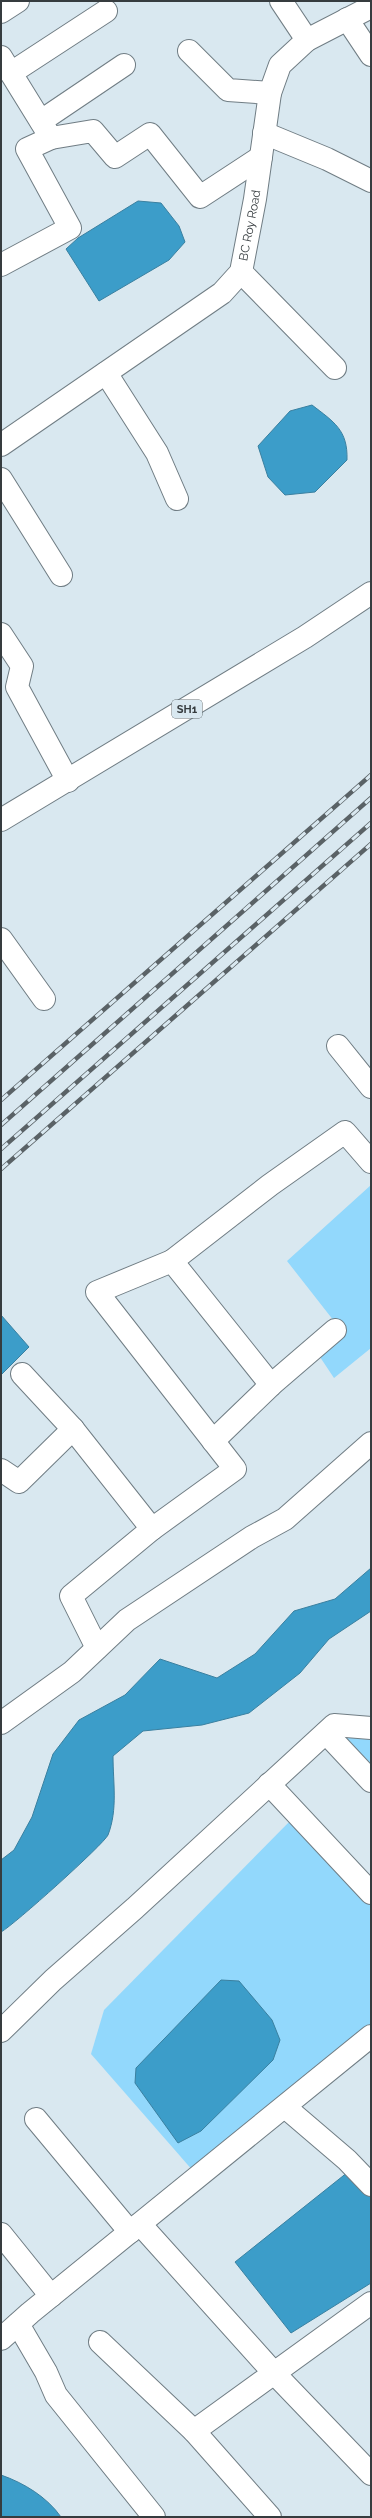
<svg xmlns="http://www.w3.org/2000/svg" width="372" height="2518" viewBox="0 0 372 2518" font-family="Raleway,sans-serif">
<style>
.green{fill:#92d8fc}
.water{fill:#3c9dc9;stroke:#3a80a0}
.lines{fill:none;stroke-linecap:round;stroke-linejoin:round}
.minor-casing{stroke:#707d84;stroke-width:24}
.major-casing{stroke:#707d84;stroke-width:24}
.minor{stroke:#fff;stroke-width:22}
.major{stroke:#fff;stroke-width:22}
.rail-casing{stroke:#5a6266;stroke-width:4.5}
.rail{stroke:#d9e8f0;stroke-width:3;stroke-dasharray:9;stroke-linecap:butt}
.labels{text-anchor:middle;stroke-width:3;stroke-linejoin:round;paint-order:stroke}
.shield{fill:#d9e8f0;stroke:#677074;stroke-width:1}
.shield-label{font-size:11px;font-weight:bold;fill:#363c3f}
.street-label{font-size:12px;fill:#363c3f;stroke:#d9e8f0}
</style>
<rect width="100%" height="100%" fill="#d9e8f0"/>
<!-- green -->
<g class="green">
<polygon points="371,1185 371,1348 334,1378 320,1357 341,1330 287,1261"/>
<polygon points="339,1730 371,1733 371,1768"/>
<polygon points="292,1819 371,1901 371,2025 194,2172 91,2054 104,2010"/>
</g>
<!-- water -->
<g class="water">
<polygon points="138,201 161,203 179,226 185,242 169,260 99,301 66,249 78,238"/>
<path d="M 312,405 C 334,422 348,430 347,460 L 315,492 L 285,495 L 268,477 L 258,446 L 290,411 Z"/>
<polygon points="1,1315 29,1347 1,1375"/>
<path d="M 371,1568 L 371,1611 L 329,1639 L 300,1673 L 249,1713 L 202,1725 L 143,1731 L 113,1756 C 113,1783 118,1809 108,1835 C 104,1844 14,1925 1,1932 L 1,1860 L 14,1850 L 32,1817 L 53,1754 L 79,1720 L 125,1695 L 160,1659 L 217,1678 L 255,1654 L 294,1611 L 335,1599 Z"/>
<polygon points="221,1980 239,1981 272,2020 280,2040 273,2060 201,2131 178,2143 135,2083 136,2068"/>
<polygon points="353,2168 371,2189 371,2283 291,2333 235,2262"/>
<path d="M 1,2475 C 24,2483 47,2497 61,2517 L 1,2517 Z"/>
</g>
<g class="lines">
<defs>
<g id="minor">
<polyline points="281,1 307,40"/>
<polyline points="1,12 18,1"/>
<polyline points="347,19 371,55"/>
<polyline points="189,51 228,90 270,93"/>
<polyline points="1,57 51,138 93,131 115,157 150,134 200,197 261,157"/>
<polyline points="11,73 106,11"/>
<polyline points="41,121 124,65"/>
<polyline points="264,133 327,159 371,181"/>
<polyline points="1,265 70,228 27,149 51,138"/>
<polyline points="241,272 335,368"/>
<polyline points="106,373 157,453 177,499"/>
<path id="s1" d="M 1,445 L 222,293 L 241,272 L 255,199 L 270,93 L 280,65 L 307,40 L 371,7"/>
<polyline points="1,479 61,575"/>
<polyline points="1,634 22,666 17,687 68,781"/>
<polyline points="1,939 44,999"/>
<polyline points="338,1046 371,1087"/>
<polyline points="172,1261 270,1185 345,1132 371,1162"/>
<polyline points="22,1374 73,1429 152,1529"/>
<polyline points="213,1441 271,1385 335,1330"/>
<polyline points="1,1470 19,1482 73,1429"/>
<polyline points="97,1648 71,1596 152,1529 235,1469 97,1292 172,1261 271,1385"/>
<polyline points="1,1723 72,1672 127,1620 252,1537 285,1519 371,1443"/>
<polyline points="326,1733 371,1781"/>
<polyline points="269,1784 371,1893"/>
<polyline points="1,2031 53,1980 135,1908 334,1725 371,1728"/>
<polyline points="285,2107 347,2160 371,2185"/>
<polyline points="36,2119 130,2232"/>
<polyline points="140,2224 274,2373 371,2474"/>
<polyline points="1,2234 51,2296"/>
<polyline points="18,2324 46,2372 56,2395 154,2517"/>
<polyline points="1,2339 30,2313 371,2036"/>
<polyline points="100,2342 194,2431 270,2517"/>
<polyline points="194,2431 371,2303"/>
</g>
<polyline id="major" points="1,820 305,637 371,593"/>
</defs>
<!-- minor casing -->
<use href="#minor" class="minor-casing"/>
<!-- major casing -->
<use href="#major" class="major-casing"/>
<!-- minor -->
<use href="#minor" class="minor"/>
<!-- major -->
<use href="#major" class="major"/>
<defs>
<g id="rail">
<polyline points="1,1100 371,775"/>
<polyline points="1,1125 371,798"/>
<polyline points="1,1149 371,823"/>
<polyline points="1,1169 371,844"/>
</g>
</defs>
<!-- rail casing -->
<use href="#rail" class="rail-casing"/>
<!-- rail -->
<use href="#rail" class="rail"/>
</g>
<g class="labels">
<!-- shield labels -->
<rect class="shield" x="172" y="700" width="30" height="18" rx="3"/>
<g class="shield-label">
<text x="187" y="713">SH1</text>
</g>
<!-- street labels -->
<g class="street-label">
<text dy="4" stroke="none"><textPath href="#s1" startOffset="344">BC Roy Road</textPath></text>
</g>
</g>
<!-- border -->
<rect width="372" height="2518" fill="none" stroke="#363c3f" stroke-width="4"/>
</svg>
